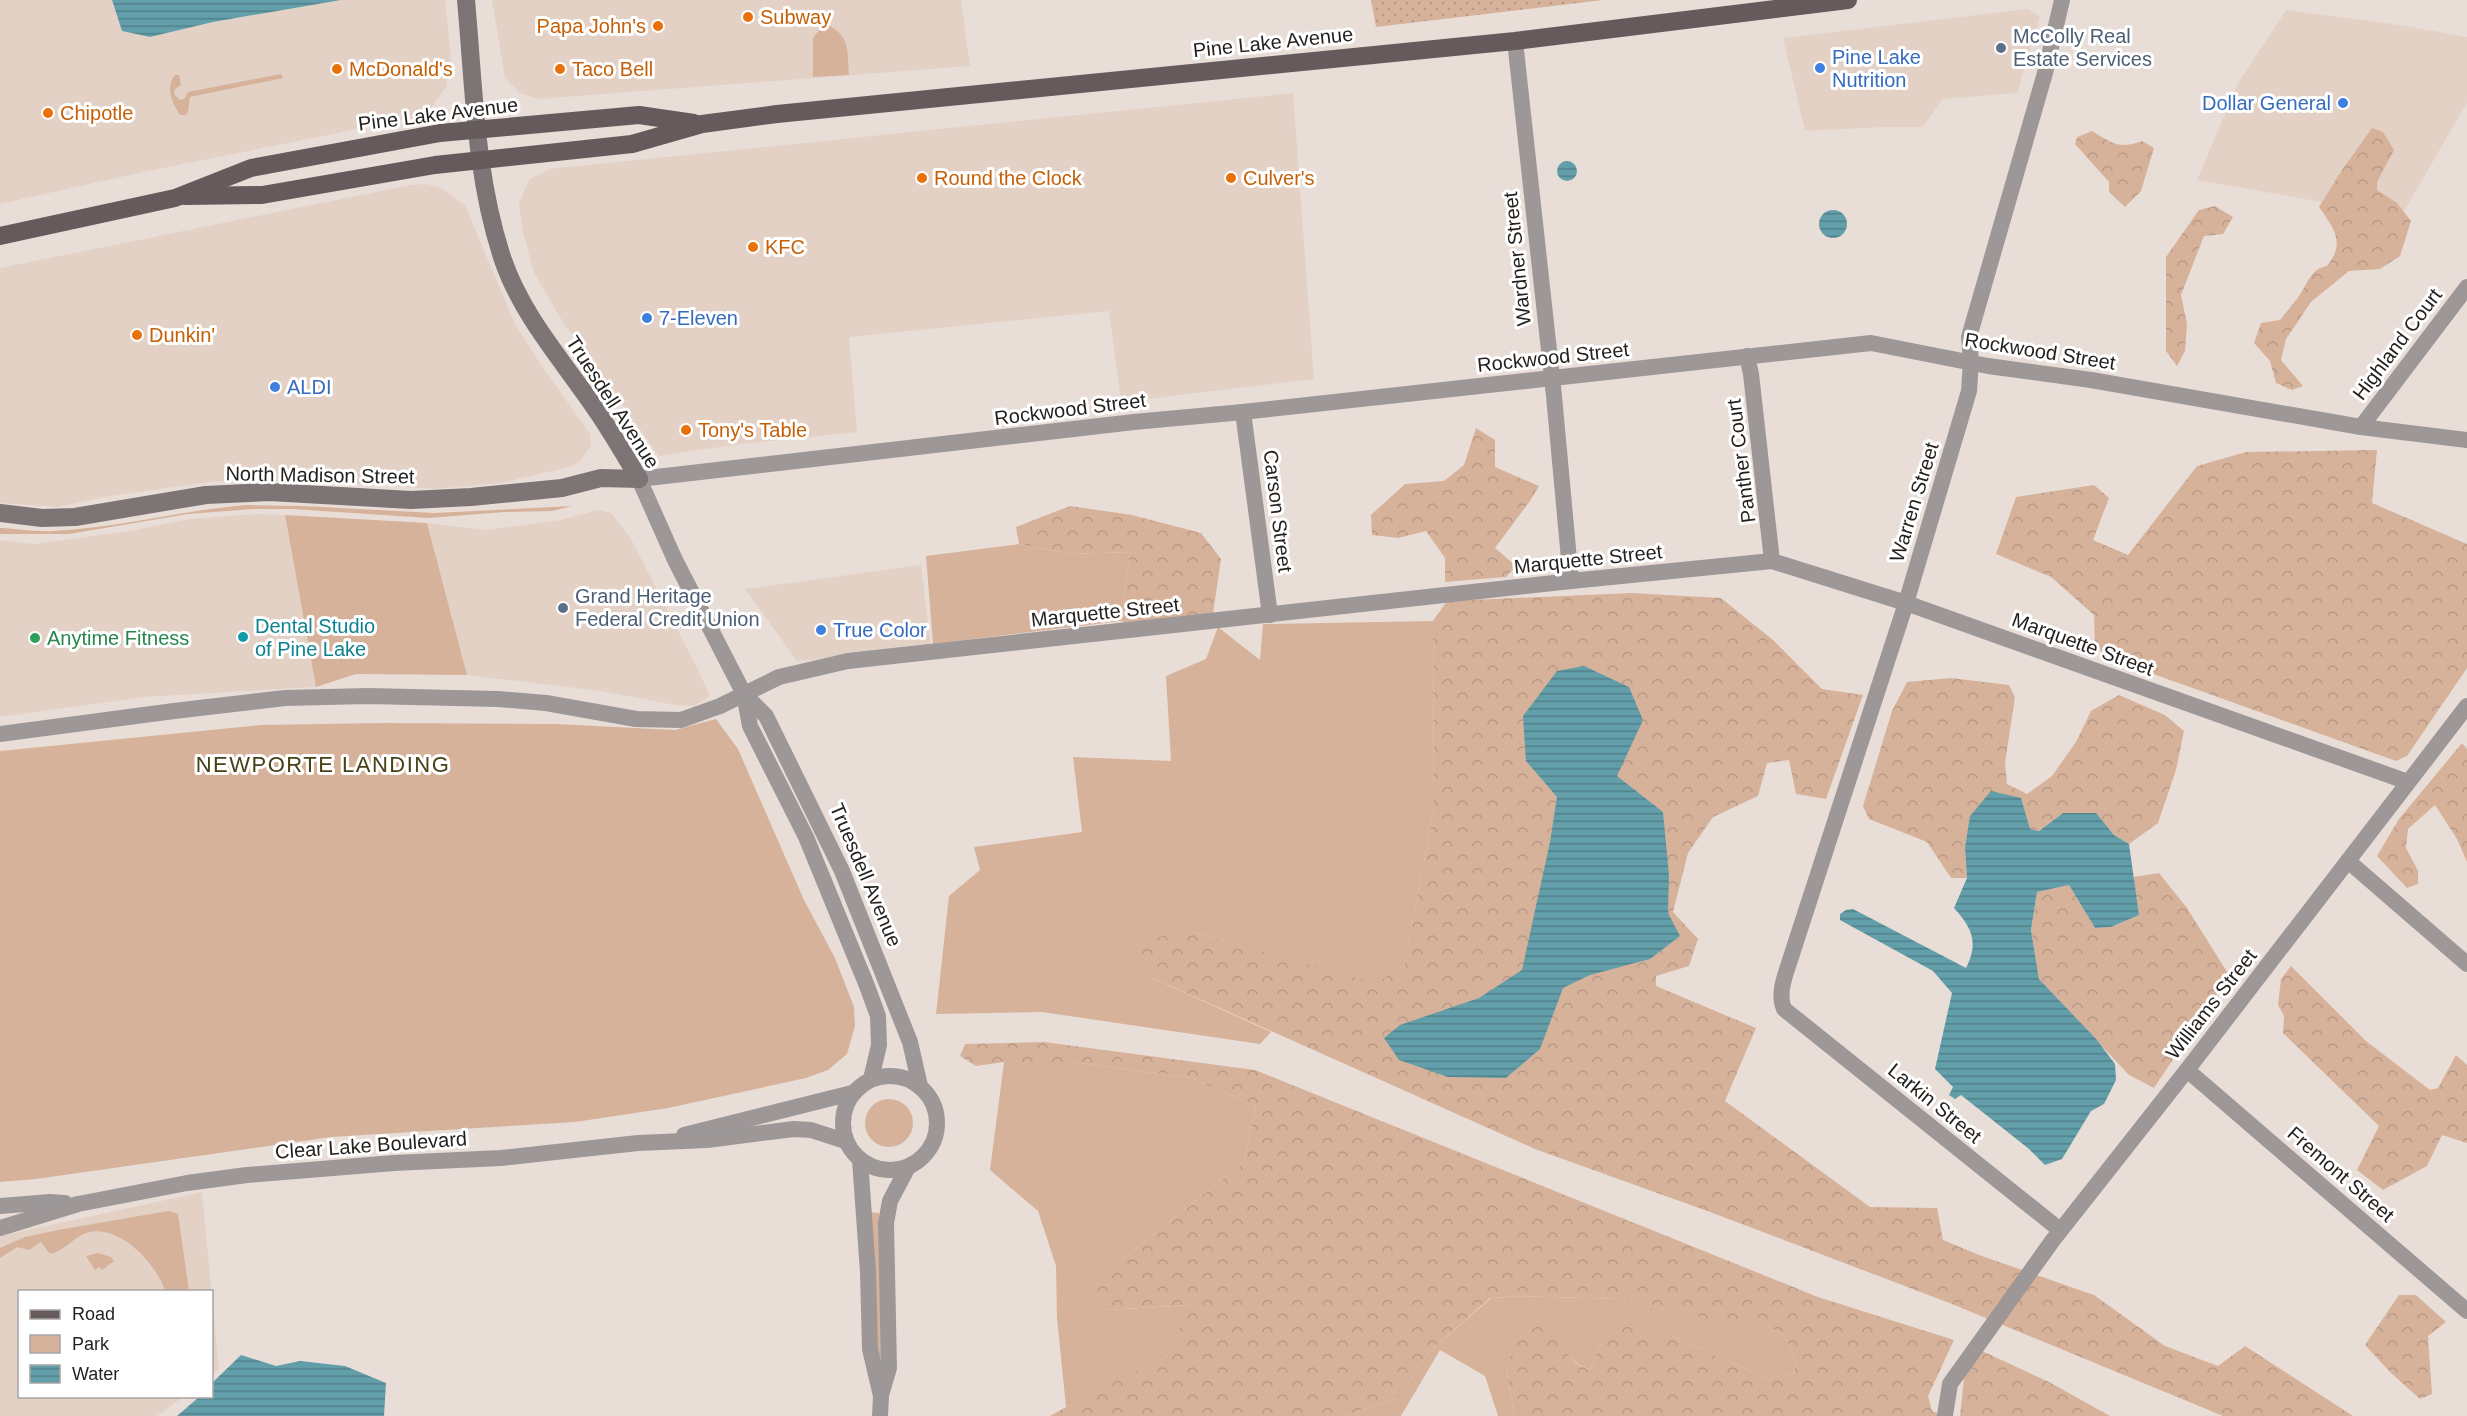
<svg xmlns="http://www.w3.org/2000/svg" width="2467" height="1416" viewBox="0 0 2467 1416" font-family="Arial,sans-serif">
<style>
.built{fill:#e3d1c6}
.green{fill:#d7b29b}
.forest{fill:url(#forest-crowns)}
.park{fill:url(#park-dots)}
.water{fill:url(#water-rules)}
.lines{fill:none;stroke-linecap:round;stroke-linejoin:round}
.street{stroke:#9d9798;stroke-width:16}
.secondary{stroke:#7d7475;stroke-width:18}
.primary{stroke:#665b5c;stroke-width:18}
.food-dot{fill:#e8710a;stroke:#fff;stroke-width:2}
.service-dot{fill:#5c6f8a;stroke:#fff;stroke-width:2}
.shop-dot{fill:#3f7fe0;stroke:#fff;stroke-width:2}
.culture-dot{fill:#0f9aa8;stroke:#fff;stroke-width:2}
.leisure-dot{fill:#2e9e5b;stroke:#fff;stroke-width:2}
.labels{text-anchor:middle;stroke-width:6;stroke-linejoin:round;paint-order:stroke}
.food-label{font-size:20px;fill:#c56008;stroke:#fff;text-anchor:start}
.service-label{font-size:20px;fill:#4e5e75;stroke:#fff;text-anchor:start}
.street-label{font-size:20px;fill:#231f1c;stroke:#fff}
.shop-label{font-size:20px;fill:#366cbe;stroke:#fff;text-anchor:start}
.culture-label{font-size:20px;fill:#0d838f;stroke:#fff;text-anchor:start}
.leisure-label{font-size:20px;fill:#27864d;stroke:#fff;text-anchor:start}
.quarter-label{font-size:22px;letter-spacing:1.5px;fill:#474118;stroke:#fff}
</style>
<defs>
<pattern id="forest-crowns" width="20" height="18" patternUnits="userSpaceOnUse" patternTransform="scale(1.5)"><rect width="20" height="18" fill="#d7b29b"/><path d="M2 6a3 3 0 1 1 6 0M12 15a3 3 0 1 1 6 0" fill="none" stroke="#b89985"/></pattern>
<pattern id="park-dots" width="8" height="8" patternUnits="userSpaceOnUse" patternTransform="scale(1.5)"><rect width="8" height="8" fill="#d7b29b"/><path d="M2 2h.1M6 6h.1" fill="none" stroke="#b89985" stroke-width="1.8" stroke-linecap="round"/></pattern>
<pattern id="water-rules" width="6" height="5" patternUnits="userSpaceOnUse" patternTransform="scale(1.5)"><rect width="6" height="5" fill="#639faa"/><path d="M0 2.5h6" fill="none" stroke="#51818a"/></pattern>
</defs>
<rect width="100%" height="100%" fill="#e9ded7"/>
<!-- built -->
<g class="built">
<polygon points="0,0 112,0 122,31 150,37 213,22 341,0 445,0 451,58 446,87 429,111 413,118 148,171 0,204"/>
<polygon points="492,0 961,0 970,66 538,99 520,93 505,78"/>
<polygon points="2028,9 2040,17 2017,93 1943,99 1923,127 1884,127 1805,131 1783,38"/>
<polygon points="2286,10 2400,25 2467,37 2467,103 2401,216 2197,180 2238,83"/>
<polygon points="1293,93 1314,379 1121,402 1109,311 849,337 857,432 734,445 659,456 564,324 534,273 522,228 519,203 529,180 549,169"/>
<polygon points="426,184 439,187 465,205 515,324 542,366 590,434 591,446 580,461 569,467 502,483 436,489 325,482 218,481 109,496 58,507 0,503 0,268 411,185"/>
<polygon points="598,510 611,513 631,539 697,668 710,696 694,706 675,705 601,691 467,675 427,523 486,530 560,520"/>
<polygon points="257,514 285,515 316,687 144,697 0,717 0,540 34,544 129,531 190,519"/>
<polygon points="921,565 931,649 797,661 745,589"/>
<polygon points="202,1192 219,1369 212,1375 212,1292 20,1292 20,1396 183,1397 157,1416 0,1416 0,1236"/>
</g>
<!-- green -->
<g class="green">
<path d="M 830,26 C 851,38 847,53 849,75 L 813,77 L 813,38 L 821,28 Z"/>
<path d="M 281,74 L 283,78 L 190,97 L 188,112 L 186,115 L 180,115 C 172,103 165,87 175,75 L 179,75 L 181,85 L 175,89 L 174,94 L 180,100 L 184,99 L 188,92 Z"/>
<path d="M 247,505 L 303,506 L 434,513 L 572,506 L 552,511 L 505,512 L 428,518 L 292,509 L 254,509 L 188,514 L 69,534 L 0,534 L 0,528 L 2,528 C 19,529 36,532 53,531 C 118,528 182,510 247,505 Z"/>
<polygon points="285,515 427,523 467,675 356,674 316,687"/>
<polygon points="1019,544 1070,554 1130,552 1121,621 933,644 926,556"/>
<polygon points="1433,621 1434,809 1404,967 1376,984 1193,932 1139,972 1271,1032 1260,1044 1042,1012 936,1014 949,896 980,870 974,847 1082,832 1073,757 1171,761 1166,676 1206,659 1218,627 1260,660 1263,624"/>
<polygon points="716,719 738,749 804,900 835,958 854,1007 855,1026 847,1054 828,1070 806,1078 668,1108 575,1122 331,1137 36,1179 0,1182 0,751 262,725 383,723 556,724 675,730"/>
<polygon points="1004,1062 1072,1062 1191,1078 1256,1106 1244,1162 1110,1269 1105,1310 1192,1305 1166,1357 1066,1407 1057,1318 1056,1266 1038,1211 990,1170"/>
<circle cx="889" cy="1123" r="24"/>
<path d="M 168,1211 L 178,1214 L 189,1291 L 165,1291 C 157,1264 118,1222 86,1233 C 73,1238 63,1252 50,1254 L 41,1242 L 29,1250 L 17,1247 L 0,1258 L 0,1248 L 25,1237 L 58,1230 Z"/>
<polygon points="869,1212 879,1213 886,1365 879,1370"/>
<polygon points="98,1253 111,1257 114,1261 102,1270 99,1267 95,1270 86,1256"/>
<path d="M 1519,1296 L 1622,1299 L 1733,1324 L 1749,1311 L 1784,1336 L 1797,1363 L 1793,1373 L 1768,1379 L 1673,1336 L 1602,1341 L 1590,1369 C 1572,1365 1564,1349 1557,1333 L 1506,1367 L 1514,1416 L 1498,1416 L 1485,1376 L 1440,1350 L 1401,1416 L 1346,1416 L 1398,1398 L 1429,1352 L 1491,1298 Z"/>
</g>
<!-- forest -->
<g class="forest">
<path d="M 2372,128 L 2383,132 L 2394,150 L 2377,182 L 2377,190 L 2397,203 L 2411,221 L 2400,256 L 2380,269 L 2349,271 L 2311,302 L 2286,339 L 2281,360 L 2303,386 L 2292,390 L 2276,383 L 2270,361 L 2254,343 L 2261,323 L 2280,320 C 2287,311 2295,302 2301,293 C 2309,281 2311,269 2327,266 C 2346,242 2334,229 2319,207 L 2340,173 Z"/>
<path d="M 2092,131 C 2112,143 2119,150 2142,141 L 2154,148 L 2141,191 L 2125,207 L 2109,192 L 2109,182 L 2075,144 L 2077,137 Z"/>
<polygon points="2215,206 2233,217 2223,234 2204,236 2181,295 2187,324 2185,351 2177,366 2166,351 2166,257 2199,210"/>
<polygon points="1476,428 1495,440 1495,467 1539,486 1530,501 1495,548 1516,566 1506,577 1445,582 1445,558 1426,531 1398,538 1372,535 1371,515 1405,484 1444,481 1464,465"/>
<polygon points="2377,450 2372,503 2467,544 2467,668 2407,756 2396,761 2106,657 2095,644 2094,615 2051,577 1996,554 2016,497 2094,485 2109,498 2093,540 2128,555 2197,466 2246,452"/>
<polygon points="1070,506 1132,515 1201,533 1221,559 1213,614 1129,625 1121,621 1130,552 1070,554 1019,544 1016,527"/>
<polygon points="1631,593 1721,598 1773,640 1822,689 1863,695 1826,799 1796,794 1789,760 1767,763 1758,796 1713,817 1688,853 1673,912 1698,939 1689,966 1656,976 1656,986 1756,1028 1725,1101 1870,1207 1937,1208 1943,1240 1979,1255 2094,1295 2165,1346 2218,1366 2245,1346 2353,1416 2223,1416 1952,1304 1710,1212 1535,1149 1139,972 1135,940 1193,932 1376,983 1404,966 1434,809 1433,621 1447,601"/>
<polygon points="1951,678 2009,685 2015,697 2005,763 2007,784 2027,794 2052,776 2076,742 2091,711 2119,695 2165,715 2184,731 2176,770 2158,823 2129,844 2114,835 2095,813 2063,813 2039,831 2029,829 1965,848 1967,878 1951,878 1927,842 1869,819 1863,806 1892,711 1907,682"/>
<polygon points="2462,743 2467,749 2467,862 2457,839 2435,805 2408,829 2406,848 2418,871 2418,884 2407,888 2377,856 2399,819"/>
<polygon points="2159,873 2187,908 2229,975 2154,1088 2129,1075 2039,979 2031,930 2037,892 2069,885 2095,928 2111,927 2139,915 2133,877"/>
<polygon points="2291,966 2366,1041 2430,1090 2438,1088 2456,1055 2467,1065 2467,1143 2442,1135 2427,1166 2383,1190 2357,1170 2379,1126 2283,1033 2284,1016 2278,1005 2281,979"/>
<path d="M 1044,1042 L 1255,1070 L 1818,1297 L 1954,1340 L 1928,1396 L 1932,1411 L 1943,1416 L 1514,1416 L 1506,1367 L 1519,1339 L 1542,1323 C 1547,1327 1555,1330 1558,1335 C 1568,1350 1569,1365 1590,1369 L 1602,1341 L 1623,1326 L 1673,1336 L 1768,1379 L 1793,1373 L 1797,1363 L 1784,1336 L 1749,1312 L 1733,1325 L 1622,1299 L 1519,1296 L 1490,1298 L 1429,1352 L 1398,1398 L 1346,1416 L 1050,1416 L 1095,1391 L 1166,1357 L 1191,1305 L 1105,1310 L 1092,1288 L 1110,1269 L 1244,1162 L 1256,1106 L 1191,1078 L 1072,1062 L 1004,1062 L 976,1066 L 960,1056 L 965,1044 Z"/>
<polygon points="2399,1295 2416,1295 2446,1322 2428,1336 2432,1394 2420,1399 2391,1373 2365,1345"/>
<polygon points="1982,1351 2049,1382 2110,1416 1960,1416 1964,1378"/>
</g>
<!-- park -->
<polygon class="park" points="1371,0 1603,0 1376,27"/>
<!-- water -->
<g class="water">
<polygon points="112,0 341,0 213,22 150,37 122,31"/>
<circle cx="1567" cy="171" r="10"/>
<circle cx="1833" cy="224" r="14"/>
<polygon points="1584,666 1629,687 1643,720 1617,776 1663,812 1669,875 1668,913 1680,936 1650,959 1590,975 1563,988 1540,1049 1506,1078 1448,1077 1399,1060 1384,1038 1400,1025 1479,998 1522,970 1550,842 1557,797 1526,761 1523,716 1557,671"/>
<path d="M 1991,791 L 2021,798 L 2030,829 L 2039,831 L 2063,813 L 2096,813 L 2114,835 L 2129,844 L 2139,915 L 2111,927 L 2095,928 L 2069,885 L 2037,892 L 2031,930 L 2039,979 L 2097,1040 L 2115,1064 L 2116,1080 L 2104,1104 L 2091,1111 L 2062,1159 L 2045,1165 L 2029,1149 L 1961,1095 L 1955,1099 L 1949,1095 L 1953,1087 L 1935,1069 L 1952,993 L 1933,971 L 1840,920 L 1840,914 L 1846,910 L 1853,909 L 1966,968 C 1979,942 1972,928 1954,908 L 1967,878 L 1965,848 L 1970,816 Z"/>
<polygon points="241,1355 276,1366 300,1361 345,1366 386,1383 384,1416 177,1416 199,1397 212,1396 212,1383"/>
</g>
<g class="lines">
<!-- street -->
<g class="street">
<polyline points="1515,41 1554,396 1571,581"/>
<polyline points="1747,356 1751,374 1772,561"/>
<polyline points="1243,412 1270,615"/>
<polyline points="2361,427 2467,287"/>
<polyline points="744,694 766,716 842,871 910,1042 920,1086"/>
<polyline points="0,734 174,711 285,698 368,696 498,699 546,703 636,719 681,720 720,706 779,677 848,661 1571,581 1772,561 1906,603 2408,782"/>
<polyline points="2348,861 2467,964"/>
<polyline points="2187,1070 2467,1311"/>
<circle cx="890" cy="1123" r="47"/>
<polyline points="871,1079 879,1045 878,1016 867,986 806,837 750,726 744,694 675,560 639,479 1134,422 1243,412 1871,343 1988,366 2091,380 2361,427 2467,440"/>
<polyline points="684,1135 852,1093"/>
<polyline points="860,1160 868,1272 870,1349 881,1396 880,1416"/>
<polyline points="0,1206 50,1202 65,1203"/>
<polyline points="0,1228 78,1204 187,1183 247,1175 394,1163 501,1158 638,1143 707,1140 794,1129 811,1130 845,1141"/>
<path d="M 2060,1230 L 1784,1009 C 1777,992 1786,974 1791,957 L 1906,603 L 1969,391 L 1971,361 L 1969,337 L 2045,73 L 2062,0"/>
<polyline points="881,1395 889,1368 886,1223 890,1201 908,1167"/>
<polyline points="1945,1415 1950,1384 2053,1240 2187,1070 2467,706"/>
</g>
<!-- secondary -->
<g class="secondary">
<path d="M 466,0 C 474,87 475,177 503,260 C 523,318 565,363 599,414 C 613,435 626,457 639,479"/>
<polyline points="0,513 42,518 75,517 206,495 269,492 411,500 471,497 562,488 601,478 639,479"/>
</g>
<!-- primary -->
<g class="primary">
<polyline points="185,196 262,195 435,165 632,144 702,124 777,114 1515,41 1848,0"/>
<polyline points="0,236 175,198 251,168 440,133 639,115 694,123"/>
</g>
</g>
<!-- markers -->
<g class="food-dot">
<circle cx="748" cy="17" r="6"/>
<circle cx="658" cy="26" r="6"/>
<circle cx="337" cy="69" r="6"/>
<circle cx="560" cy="69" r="6"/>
<circle cx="48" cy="113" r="6"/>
<circle cx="922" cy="178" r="6"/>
<circle cx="1231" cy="178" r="6"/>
<circle cx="753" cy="247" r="6"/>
<circle cx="137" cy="335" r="6"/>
<circle cx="686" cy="430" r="6"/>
</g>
<g class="service-dot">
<circle cx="2001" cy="48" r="6"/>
<circle cx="563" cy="608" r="6"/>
</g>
<g class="shop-dot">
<circle cx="1820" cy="68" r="6"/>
<circle cx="2343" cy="103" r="6"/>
<circle cx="647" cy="318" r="6"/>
<circle cx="275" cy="387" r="6"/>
<circle cx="821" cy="630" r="6"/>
</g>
<circle class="culture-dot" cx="243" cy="637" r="6"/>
<circle class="leisure-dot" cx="35" cy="638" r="6"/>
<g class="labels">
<!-- food labels -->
<g class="food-label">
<text x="760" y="24">Subway</text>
<text x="646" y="33" text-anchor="end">Papa John's</text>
<text x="349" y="76">McDonald's</text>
<text x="572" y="76">Taco Bell</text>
<text x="60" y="120">Chipotle</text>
<text x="934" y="185">Round the Clock</text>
<text x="1243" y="185">Culver's</text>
<text x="765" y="254">KFC</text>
<text x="149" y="342">Dunkin'</text>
<text x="698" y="437">Tony's Table</text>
</g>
<!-- service labels -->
<g class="service-label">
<text x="2013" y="43">McColly Real<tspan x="2013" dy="23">Estate Services</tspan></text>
<text x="575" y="603">Grand Heritage<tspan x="575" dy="23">Federal Credit Union</tspan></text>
</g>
<!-- street labels -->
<g class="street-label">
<text transform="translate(1273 42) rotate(-6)" y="7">Pine Lake Avenue</text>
<text transform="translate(438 114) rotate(-7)" y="7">Pine Lake Avenue</text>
<text transform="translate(1517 259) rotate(-96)" y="7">Wardner Street</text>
<text transform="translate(2397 344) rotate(-53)" y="7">Highland Court</text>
<text transform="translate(2040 351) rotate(9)" y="7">Rockwood Street</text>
<text transform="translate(1553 357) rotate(-6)" y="7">Rockwood Street</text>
<text transform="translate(613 402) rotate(57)" y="7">Truesdell Avenue</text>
<text transform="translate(1070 409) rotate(-7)" y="7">Rockwood Street</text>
<text transform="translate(1741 461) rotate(-97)" y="7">Panther Court</text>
<text transform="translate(320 475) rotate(1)" y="7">North Madison Street</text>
<text transform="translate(1914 502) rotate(-73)" y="7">Warren Street</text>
<text transform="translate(1278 511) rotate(83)" y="7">Carson Street</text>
<text transform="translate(1588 559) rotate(-6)" y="7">Marquette Street</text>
<text transform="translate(1105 612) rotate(-6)" y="7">Marquette Street</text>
<text transform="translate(2083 644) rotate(20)" y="7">Marquette Street</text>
<text transform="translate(866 875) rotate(67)" y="7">Truesdell Avenue</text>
<text transform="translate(2211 1004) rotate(-52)" y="7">Williams Street</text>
<text transform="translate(1935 1103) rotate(39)" y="7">Larkin Street</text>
<text transform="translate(371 1145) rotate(-4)" y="7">Clear Lake Boulevard</text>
<text transform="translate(2341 1174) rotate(41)" y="7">Fremont Street</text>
</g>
<!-- shop labels -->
<g class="shop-label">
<text x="1832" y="64">Pine Lake<tspan x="1832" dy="23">Nutrition</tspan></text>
<text x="2331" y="110" text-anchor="end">Dollar General</text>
<text x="659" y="325">7-Eleven</text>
<text x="287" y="394">ALDI</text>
<text x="833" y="637">True Color</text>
</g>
<!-- culture labels -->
<g class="culture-label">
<text x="255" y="633">Dental Studio<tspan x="255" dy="23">of Pine Lake</tspan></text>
</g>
<!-- leisure labels -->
<g class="leisure-label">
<text x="47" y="645">Anytime Fitness</text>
</g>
<!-- quarter labels -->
<g class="quarter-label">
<text x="323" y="772">NEWPORTE LANDING</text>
</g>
</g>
<!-- legend -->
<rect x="18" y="1290" width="195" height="108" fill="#ffffff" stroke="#a7a5a4" stroke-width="1.5"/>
<rect x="30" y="1310" width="30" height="9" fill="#665b5c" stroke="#a7a5a4" stroke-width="1.5"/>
<text x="72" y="1320" font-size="18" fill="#231f1c">Road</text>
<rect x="30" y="1335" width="30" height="18" fill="#d7b29b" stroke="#a7a5a4" stroke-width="1.5"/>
<text x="72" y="1350" font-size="18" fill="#231f1c">Park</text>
<rect x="30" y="1365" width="30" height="18" fill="url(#water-rules)" stroke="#a7a5a4" stroke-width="1.5"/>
<text x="72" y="1380" font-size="18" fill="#231f1c">Water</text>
</svg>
